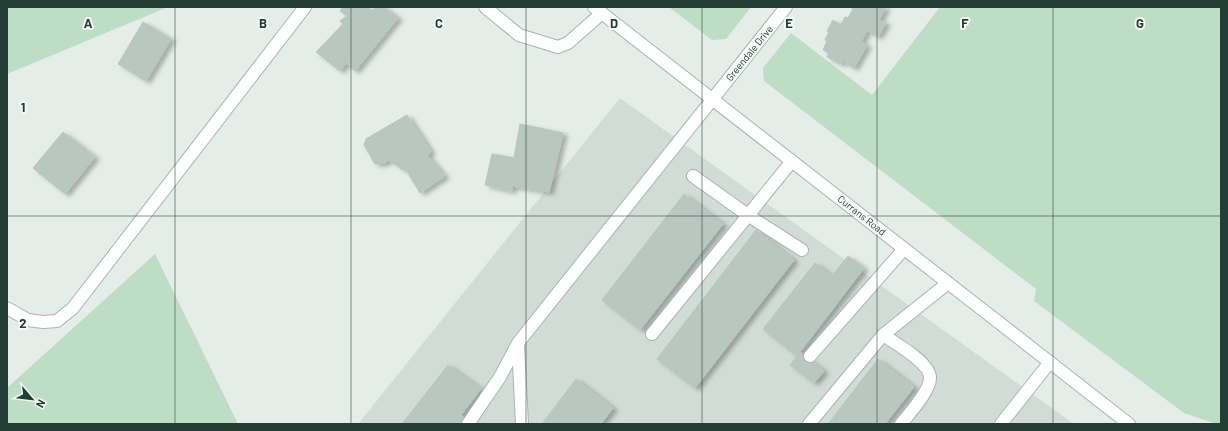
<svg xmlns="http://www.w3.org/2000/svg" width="1228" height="431" viewBox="0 0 1228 431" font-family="Barlow,sans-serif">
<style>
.built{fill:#d2dcd7}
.green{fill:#bdddc4}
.building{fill:#b9c7c1;stroke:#b6c6bf;filter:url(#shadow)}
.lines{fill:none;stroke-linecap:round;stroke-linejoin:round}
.minor-casing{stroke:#a7b5af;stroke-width:14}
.minor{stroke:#fff;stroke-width:12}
.grid{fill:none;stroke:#243d35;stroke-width:1;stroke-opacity:0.55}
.labels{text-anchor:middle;stroke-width:4;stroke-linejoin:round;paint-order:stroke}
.street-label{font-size:10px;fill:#243d35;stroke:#f4f9f6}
.grid-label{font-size:13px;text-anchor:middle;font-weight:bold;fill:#243d35;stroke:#f4f9f6;stroke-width:4;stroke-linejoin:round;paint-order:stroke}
</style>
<defs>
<filter id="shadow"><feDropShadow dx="4.5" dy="2.5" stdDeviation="2" flood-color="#0004"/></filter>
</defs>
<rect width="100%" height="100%" fill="#e4ede8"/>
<!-- built -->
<polygon class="built" points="620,98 1074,424 358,424"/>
<!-- green -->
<g class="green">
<polygon points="7,7 168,7 7,74"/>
<polygon points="669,7 751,7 726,39 712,40"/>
<polygon points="940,7 1221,7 1221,424 1216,424 1184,413 1034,301 1036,289 764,81 763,68 791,33 872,95"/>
<polygon points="155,254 238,424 7,424 7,388"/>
</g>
<!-- building -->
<g class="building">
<polygon points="343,7 367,7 373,11 376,7 384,7 398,18 355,71 346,63 340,71 316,52 343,24 340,21 347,16 340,11"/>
<polygon points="850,7 886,7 879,20 886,23 878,37 867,30 861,42 867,45 854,68 842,61 841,64 827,57 829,53 823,50 827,41 825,40 829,32 827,31 833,20 841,25 845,17 848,18 853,9"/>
<polygon points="143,22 171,39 146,81 118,64"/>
<polygon points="407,115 431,152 427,155 445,176 420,193 405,168 402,170 397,165 389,160 384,163 375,164 364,145 366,139"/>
<polygon points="520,124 563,133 549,192 512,186 512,191 485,185 492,154 514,158"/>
<polygon points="63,132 95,157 65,194 33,168"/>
<polygon points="684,194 723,224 640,330 602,300"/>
<polygon points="756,230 794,260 695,388 657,359"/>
<polygon points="848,256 864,268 800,352 824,371 814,383 790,365 797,356 763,329 815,263 832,276"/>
<polygon points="878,359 914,387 885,424 828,424"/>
<polygon points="448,365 481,389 461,415 467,420 464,424 402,424"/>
<polygon points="576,379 613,408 601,424 542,424"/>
</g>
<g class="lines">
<defs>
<g id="minor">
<polyline points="485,7 519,35 558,47 568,43 602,13"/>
<polyline points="594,7 1129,424"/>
<polyline points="693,176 749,216 802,250"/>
<polyline points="7,308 28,320 43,322 57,321 73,308 305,7"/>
<polyline points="652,334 792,161"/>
<path d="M 883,335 C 895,343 929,362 930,377 C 931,390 909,414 901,424"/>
<polyline points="518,345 522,424"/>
<polyline points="810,356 904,249"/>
<polyline points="468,424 500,377 518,343 786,7"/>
<polyline points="809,424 883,335 948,283"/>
<polyline points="1001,424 1050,362"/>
</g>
</defs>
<!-- minor casing -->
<use href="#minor" class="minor-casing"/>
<!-- minor -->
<use href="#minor" class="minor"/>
</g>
<!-- grid -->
<path class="grid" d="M 175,7 L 175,424M 351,7 L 351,424M 526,7 L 526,424M 702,7 L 702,424M 877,7 L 877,424M 1053,7 L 1053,424M 7,216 L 1221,216"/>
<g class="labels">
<!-- street labels -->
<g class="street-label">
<text transform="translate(749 53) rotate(-51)" y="4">Greendale Drive</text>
<text transform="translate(862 215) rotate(38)" y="4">Currans Road</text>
</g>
</g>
<g class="grid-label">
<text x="88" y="28">A</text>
<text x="263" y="28">B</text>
<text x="439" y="28">C</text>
<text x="614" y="28">D</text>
<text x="789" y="28">E</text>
<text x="965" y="28">F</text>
<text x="1140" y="28">G</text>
<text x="23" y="112">1</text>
<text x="23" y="328">2</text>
</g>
<!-- border -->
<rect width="1228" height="431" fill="none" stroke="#243d35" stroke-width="16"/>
<!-- north arrow -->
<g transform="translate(32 399) rotate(118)" stroke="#f4f9f6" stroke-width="3" paint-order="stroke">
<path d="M0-3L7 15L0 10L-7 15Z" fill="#243d35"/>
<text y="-6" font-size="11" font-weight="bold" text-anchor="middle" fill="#243d35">N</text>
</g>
</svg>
